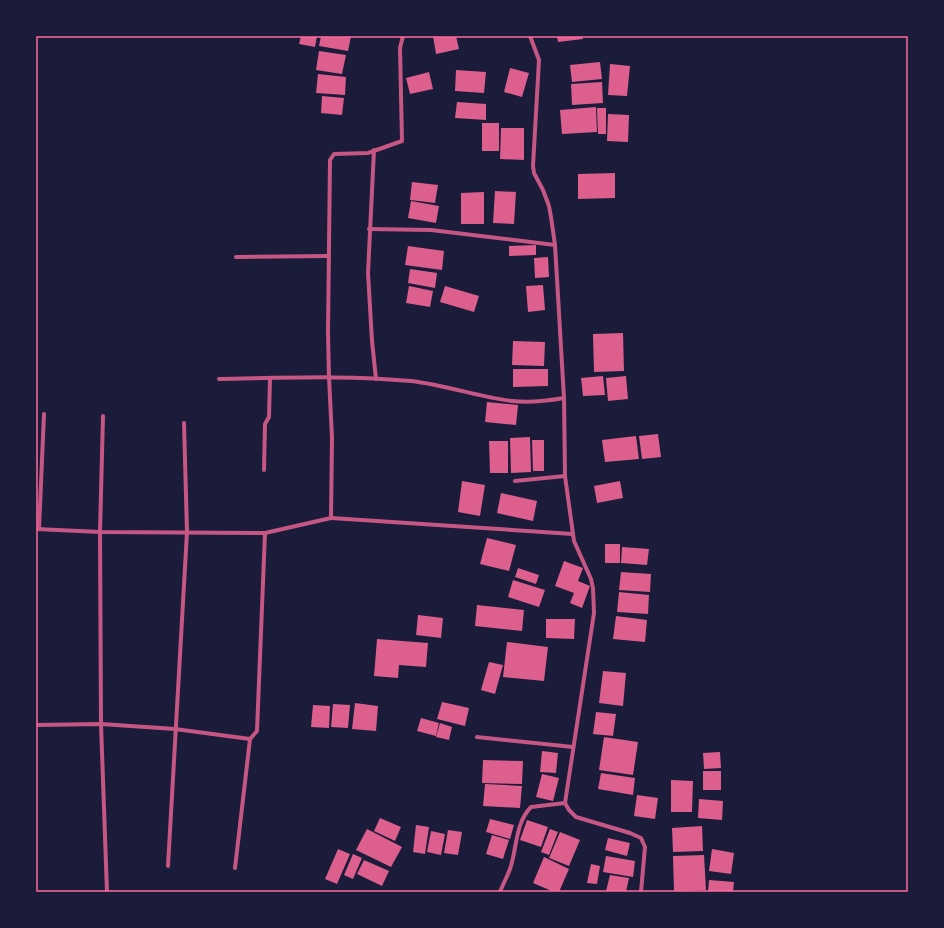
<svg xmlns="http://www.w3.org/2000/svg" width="944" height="928" viewBox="0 0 944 928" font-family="Rubik,sans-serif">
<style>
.building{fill:#dd5f8e}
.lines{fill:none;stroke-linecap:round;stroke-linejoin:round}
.minor{stroke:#c65784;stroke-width:4}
.neatline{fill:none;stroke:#ff6b9d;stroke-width:1.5}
</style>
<rect width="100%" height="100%" fill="#1b1b3a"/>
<!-- building -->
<g class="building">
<polygon points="301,36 317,36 315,47 299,44"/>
<polygon points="321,36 351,36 348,51 319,46"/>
<polygon points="433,36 456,36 459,49 436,54"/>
<polygon points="557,36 582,36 583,39 558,42"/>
<polygon points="319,51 346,55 342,74 316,70"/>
<polygon points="600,62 602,79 572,82 570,65"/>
<polygon points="610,64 630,66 627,96 608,95"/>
<polygon points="510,68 529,73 522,97 504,92"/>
<polygon points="456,70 486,72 484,93 455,91"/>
<polygon points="429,72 433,89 410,94 406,78"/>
<polygon points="318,74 346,77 345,95 316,93"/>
<polygon points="602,82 603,103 572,105 571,84"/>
<polygon points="322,96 344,98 342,115 321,113"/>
<polygon points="457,102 486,104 486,120 455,118"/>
<polygon points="596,107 597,132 562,134 560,110"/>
<polygon points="597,108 606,108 606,134 598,134"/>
<polygon points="608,114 629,115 628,142 607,141"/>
<rect x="482" y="123" width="17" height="28"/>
<polygon points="501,128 524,128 524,160 500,159"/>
<polygon points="615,173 615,198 578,199 578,174"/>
<polygon points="412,182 438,185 435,203 410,200"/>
<polygon points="495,191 516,192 514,224 493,223"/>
<polygon points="484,192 484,224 461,224 461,193"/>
<polygon points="411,201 439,206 436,223 408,218"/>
<polygon points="536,245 536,255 509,256 509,246"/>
<polygon points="408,246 444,251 442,270 405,265"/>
<polygon points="548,257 549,277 535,278 534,258"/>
<polygon points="410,269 437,273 435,288 408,283"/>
<polygon points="543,285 545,310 528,312 526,286"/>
<polygon points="409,286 433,291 430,307 406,303"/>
<polygon points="445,286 479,296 474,312 440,302"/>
<polygon points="623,333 624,371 594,372 593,334"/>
<polygon points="513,341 545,342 544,366 512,365"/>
<polygon points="513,369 548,369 548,386 513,387"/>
<polygon points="603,376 605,395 583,396 581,378"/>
<polygon points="626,376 628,399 608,401 606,378"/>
<polygon points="487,402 518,405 516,425 485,422"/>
<polygon points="658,434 661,457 642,459 639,436"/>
<polygon points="636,436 639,459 605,462 602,440"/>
<polygon points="530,437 531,472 511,473 510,438"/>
<polygon points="532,440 544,440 544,471 533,471"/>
<polygon points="489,441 508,441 508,473 490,473"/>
<polygon points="462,481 485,485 480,516 458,512"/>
<polygon points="620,481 623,498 597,503 594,486"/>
<polygon points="501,493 537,501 533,521 497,513"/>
<polygon points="487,538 516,545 509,571 480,564"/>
<rect x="605" y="544" width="15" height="19"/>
<polygon points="622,547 649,549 647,565 621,563"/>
<polygon points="564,561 583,568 578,581 590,586 582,608 570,603 574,593 555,586"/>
<polygon points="518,568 539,575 536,584 515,577"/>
<polygon points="621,572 651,574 650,592 619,590"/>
<polygon points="513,580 545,590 539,607 508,597"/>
<polygon points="619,592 649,595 648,614 617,612"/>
<polygon points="477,605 524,610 522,631 475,626"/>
<polygon points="418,615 443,618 441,638 416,635"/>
<polygon points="616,616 647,620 645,642 613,639"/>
<polygon points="546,619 575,619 574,639 546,638"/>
<polygon points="377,639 428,643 426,667 399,665 398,678 374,676"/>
<polygon points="507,642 548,647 544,681 503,677"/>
<polygon points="489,662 503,665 495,694 481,690"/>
<polygon points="603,671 626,673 623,706 599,703"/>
<polygon points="442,702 469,708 465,726 437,719"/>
<polygon points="355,703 378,706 376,731 352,729"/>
<polygon points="333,704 350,705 348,728 331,727"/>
<polygon points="313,705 330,706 329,728 311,727"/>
<polygon points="596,712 616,714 613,736 593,734"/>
<polygon points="421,718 439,723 436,736 417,731"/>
<polygon points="440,723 452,727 449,740 436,737"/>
<polygon points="604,737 638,742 633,775 599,770"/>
<polygon points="542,751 558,753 556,773 540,772"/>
<polygon points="720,752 721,768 704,769 703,753"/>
<polygon points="483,760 523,761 522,784 482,783"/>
<rect x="703" y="771" width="18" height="19"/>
<polygon points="601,773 635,778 633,795 598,789"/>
<polygon points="542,774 559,778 553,801 536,797"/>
<polygon points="671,780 693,781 692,812 671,812"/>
<polygon points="485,784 522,786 520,808 483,806"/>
<polygon points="637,795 658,798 655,819 634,816"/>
<polygon points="699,799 723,801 722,820 698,818"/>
<polygon points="380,818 401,827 395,841 374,831"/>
<polygon points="490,819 514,825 510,839 486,832"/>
<polygon points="527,820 548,827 541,847 520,840"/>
<polygon points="416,825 429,827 425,854 413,852"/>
<polygon points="702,826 703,851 673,852 672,828"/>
<polygon points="367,829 402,847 391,867 356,850"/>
<polygon points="550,829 558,832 549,855 541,852"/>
<polygon points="448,830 462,832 458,855 444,853"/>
<polygon points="431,831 445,834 441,855 427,852"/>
<polygon points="560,832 580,840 569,866 549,858"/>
<polygon points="492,835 509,840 503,859 486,854"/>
<polygon points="608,838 630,843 627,856 605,850"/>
<polygon points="338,849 350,854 337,884 325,879"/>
<polygon points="712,849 734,853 731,874 709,871"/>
<polygon points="353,854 362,858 353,879 344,875"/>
<polygon points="704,855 706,890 674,891 673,856"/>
<polygon points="606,856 635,861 633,877 603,872"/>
<polygon points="544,857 569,869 559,892 554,892 533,883"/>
<polygon points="364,860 389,871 382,886 357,874"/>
<polygon points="591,864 600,866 597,884 587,883"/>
<polygon points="610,875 629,878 626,892 606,891"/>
<polygon points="709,880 734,882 733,892 708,892"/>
</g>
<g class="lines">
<!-- minor -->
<g class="minor">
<polyline points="530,36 539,60 533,166 534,173 543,190 549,206 551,217 555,245 564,398 565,476 574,541 591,579 593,588 594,613 565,803 569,810 576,817 630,833 641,838 645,847 641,892"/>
<polyline points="374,150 368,273 372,341 376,379"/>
<polyline points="369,229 431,230 555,245"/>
<polyline points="236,257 329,256"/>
<path d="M 219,379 C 283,378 347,375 411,381 C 446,385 478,397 512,401 C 530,403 547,401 564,398"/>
<polyline points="103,416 100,532 101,724 107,892"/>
<polyline points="264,470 265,424 269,417 270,378"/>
<polyline points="515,481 565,476"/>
<polyline points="331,518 573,534"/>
<polyline points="36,529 100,532 265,533 331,518 332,438 329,377 328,333 330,160 334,154 368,153 402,141 400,48 403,36"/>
<polyline points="39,529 44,414"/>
<polyline points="36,725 101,724 175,729 250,739"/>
<polyline points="477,737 573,747"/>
<polyline points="168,866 187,532 184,423"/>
<polyline points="235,868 250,739 257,731 265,533"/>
<path d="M 500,892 C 503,884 507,877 510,869 C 517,849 515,823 531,807 L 565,803"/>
</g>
</g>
<!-- border -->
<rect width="944" height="928" fill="none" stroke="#1b1b3a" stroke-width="74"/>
<rect x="37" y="37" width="870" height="854" class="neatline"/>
</svg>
